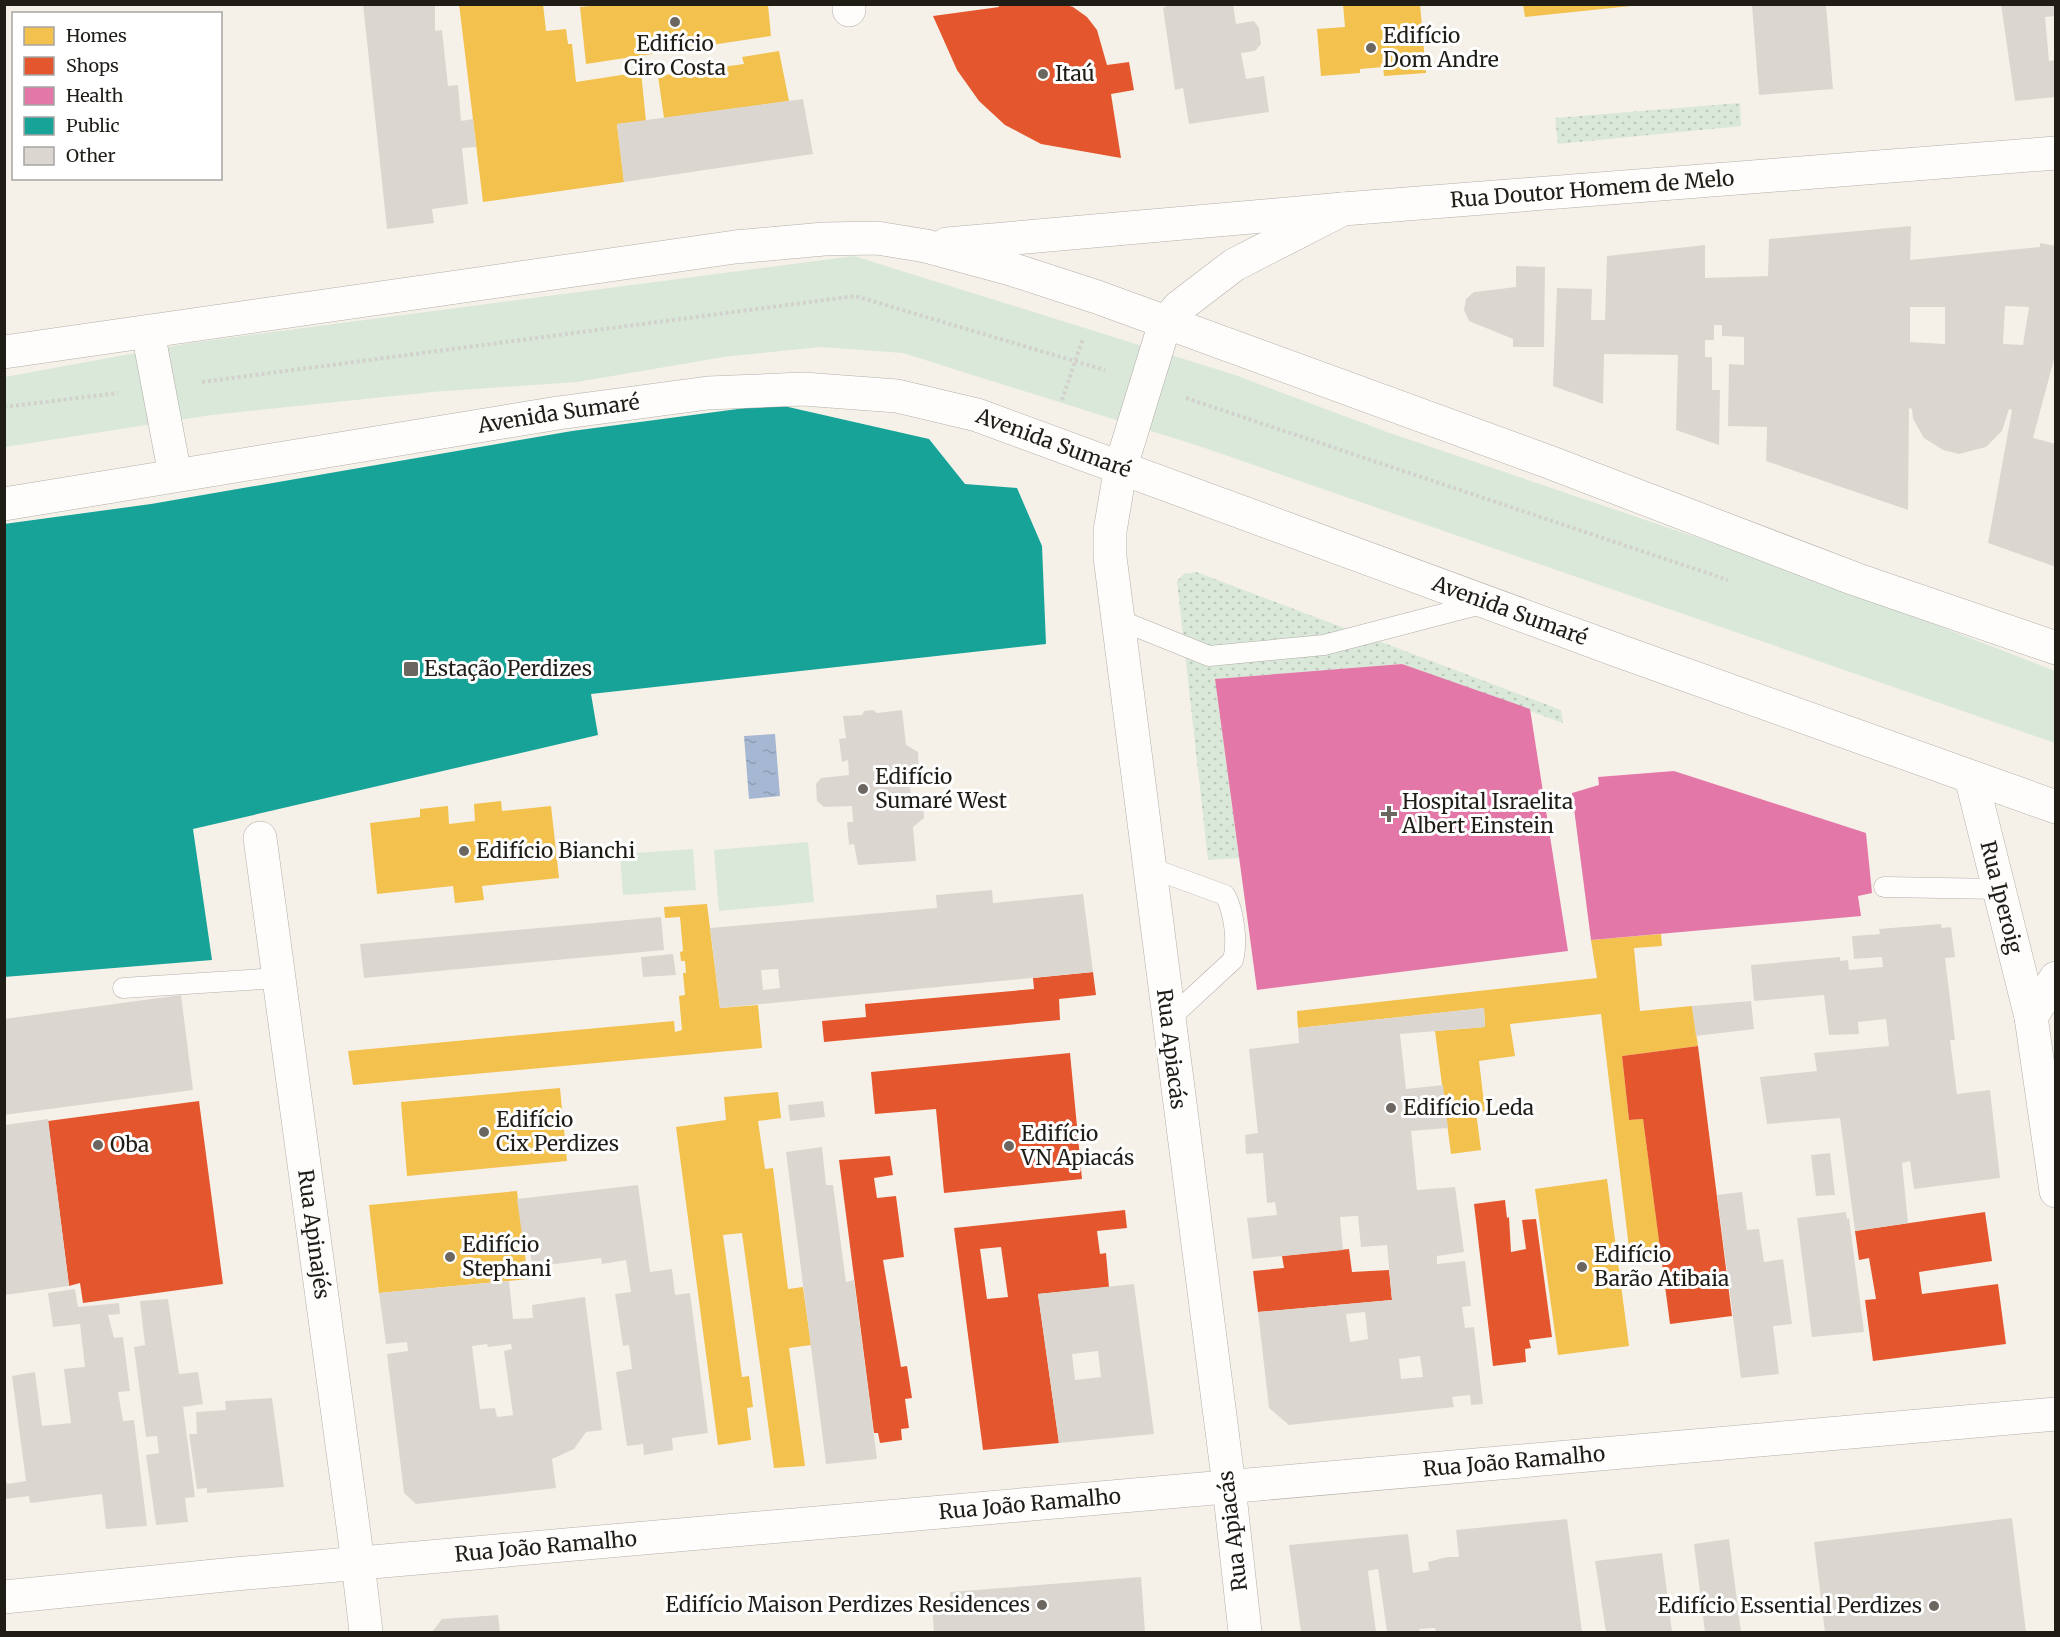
<svg xmlns="http://www.w3.org/2000/svg" width="2060" height="1637" viewBox="0 0 2060 1637" font-family="Merriweather,serif">
<style>
.grass{fill:#d9e8d8}
.park{fill:url(#park-dots)}
.water{fill:url(#water-ripples)}
.homes{fill:#f2c14e}
.shops{fill:#e4572e;fill-rule:evenodd}
.health{fill:#e377a8}
.public{fill:#17a398}
.building{fill:#dbd7d0;fill-rule:evenodd}
.lines{fill:none;stroke-linecap:round;stroke-linejoin:round}
.service-casing{stroke:#b3aea8;stroke-width:21}
.minor-casing{stroke:#b3aea8;stroke-width:34}
.tertiary-casing{stroke:#b3aea8;stroke-width:34}
.primary-casing{stroke:#b3aea8;stroke-width:34}
.path{stroke:#d3d1ce;stroke-width:4;stroke-dasharray:3 3;stroke-linecap:butt}
.service{stroke:#fefdfc;stroke-width:20}
.minor{stroke:#fefdfc;stroke-width:33}
.tertiary{stroke:#fefdfc;stroke-width:33}
.primary{stroke:#fefdfc;stroke-width:33}
.poi-dot{fill:#6b6760;stroke:#fff;stroke-width:2}
.labels{text-anchor:middle;stroke-width:6;stroke-linejoin:round;paint-order:stroke}
.poi-label{font-size:21px;fill:#201d17;stroke:#fff;text-anchor:start}
.street-label{font-size:21px;fill:#201d17;stroke:#fff}
</style>
<defs>
<pattern id="park-dots" width="8" height="8" patternUnits="userSpaceOnUse" patternTransform="scale(1.5)"><rect width="8" height="8" fill="#d9e8d8"/><path d="M2 2h.1M6 6h.1" fill="none" stroke="#bac7b9" stroke-width="1.8" stroke-linecap="round"/></pattern>
<pattern id="water-ripples" width="26" height="14" patternUnits="userSpaceOnUse" patternTransform="scale(1.5)"><rect width="26" height="14" fill="#a5b7d2"/><path d="M2 4q2-2 4 0t4 0M15 11q2-2 4 0t4 0" fill="none" stroke="#8e9db4"/></pattern>
</defs>
<rect width="100%" height="100%" fill="#f6f1e8"/>
<!-- grass -->
<g class="grass">
<polygon points="854,256 1235,375 1387,432 1807,575 2055,671 2055,743 1199,446 903,353 820,347 724,357 577,382 432,392 211,415 5,447 5,377 190,343"/>
<polygon points="808,842 814,902 719,911 714,850"/>
<polygon points="693,849 696,890 623,895 620,854"/>
</g>
<!-- park -->
<g class="park">
<polygon points="1740,103 1741,126 1558,144 1555,118"/>
<polygon points="1196,572 1561,710 1563,723 1402,664 1215,679 1239,858 1208,860 1177,581 1184,574"/>
</g>
<!-- water -->
<polygon class="water" points="775,734 780,796 749,799 744,736"/>
<!-- homes -->
<g class="homes">
<polygon points="459,4 543,4 546,31 566,29 568,44 572,44 576,82 641,72 646,121 617,124 624,182 483,202"/>
<polygon points="1343,4 1420,4 1426,73 1384,76 1383,67 1360,69 1360,73 1321,76 1317,29 1345,27"/>
<polygon points="1523,4 1631,4 1631,6 1525,17"/>
<polygon points="600,5 768,5 771,36 586,64 580,7"/>
<polygon points="779,51 789,101 664,118 658,76 744,64 742,57"/>
<polygon points="501,801 502,811 551,806 559,878 482,886 484,900 455,903 453,886 377,894 370,823 420,817 420,809 448,806 449,824 475,821 474,804"/>
<polygon points="707,904 720,1008 758,1005 762,1048 353,1085 348,1051 674,1021 675,1032 682,1030 679,996 685,995 683,973 686,973 685,961 681,961 680,952 683,951 680,917 665,918 664,907"/>
<polygon points="1661,934 1662,946 1634,948 1640,1011 1692,1006 1698,1046 1622,1056 1629,1120 1643,1119 1662,1261 1631,1265 1601,1014 1510,1024 1515,1056 1479,1061 1485,1111 1476,1112 1481,1150 1451,1154 1435,1031 1485,1027 1484,1008 1298,1028 1297,1011 1597,978 1591,940"/>
<polygon points="560,1088 567,1161 407,1176 401,1102"/>
<polygon points="778,1092 781,1118 758,1121 765,1169 773,1168 788,1289 803,1287 811,1345 789,1348 805,1466 774,1468 742,1233 723,1235 742,1377 749,1376 753,1407 747,1408 751,1440 718,1445 676,1127 726,1120 724,1097"/>
<polygon points="1607,1179 1629,1346 1558,1355 1535,1189"/>
<polygon points="517,1191 528,1279 379,1293 369,1205"/>
</g>
<!-- shops -->
<g class="shops">
<polygon points="998,4 1063,4 1073,7 1087,17 1097,30 1107,65 1129,62 1134,90 1111,94 1121,158 1041,144 1005,125 979,101 957,70 933,16 999,7"/>
<polygon points="1093,972 1096,995 1059,999 1060,1020 824,1042 822,1021 866,1017 865,1004 1034,989 1033,978"/>
<polygon points="1698,1046 1732,1316 1670,1324 1643,1119 1629,1120 1622,1056"/>
<polygon points="1070,1053 1082,1179 944,1193 936,1109 875,1114 871,1072"/>
<polygon points="199,1101 223,1284 83,1303 80,1283 69,1286 48,1121"/>
<polygon points="890,1156 893,1175 874,1178 877,1198 896,1196 904,1257 883,1260 901,1367 907,1366 912,1398 905,1399 909,1428 901,1429 902,1440 880,1443 878,1433 874,1433 839,1160"/>
<polygon points="1505,1200 1507,1218 1509,1217 1511,1252 1526,1249 1522,1220 1536,1219 1552,1337 1529,1340 1531,1348 1525,1349 1526,1362 1493,1366 1474,1204"/>
<path d="M 1125,1210 L 1127,1228 L 1097,1231 L 1100,1254 L 1106,1253 L 1109,1287 L 1038,1294 L 1059,1443 L 983,1450 L 954,1228 ZM 1001,1247 L 1008,1297 L 987,1299 L 980,1249 Z"/>
<polygon points="1985,1212 1992,1261 1919,1272 1922,1294 1998,1284 2006,1344 1873,1361 1865,1300 1876,1299 1869,1258 1859,1260 1855,1231"/>
<polygon points="1349,1249 1352,1272 1389,1270 1392,1300 1258,1312 1253,1271 1284,1268 1282,1256"/>
</g>
<!-- health -->
<g class="health">
<polygon points="1402,664 1530,709 1568,951 1257,990 1215,679"/>
<polygon points="1674,771 1866,833 1872,893 1858,896 1861,916 1591,940 1572,793 1599,785 1598,777"/>
</g>
<!-- public -->
<polygon class="public" points="775,404 929,439 965,484 1017,488 1042,546 1046,644 591,694 598,735 193,829 212,960 4,977 4,524 151,504 572,431"/>
<!-- building -->
<g class="building">
<polygon points="363,4 435,4 435,31 442,30 448,86 458,85 461,121 473,119 476,147 462,148 468,204 432,209 434,223 387,229"/>
<polygon points="1171,4 1233,4 1236,24 1254,21 1259,28 1261,44 1255,51 1241,53 1246,79 1264,76 1269,112 1189,124 1183,88 1175,90 1163,8"/>
<polygon points="2001,4 2056,4 2056,16 2045,17 2049,61 2056,60 2056,97 2015,101"/>
<polygon points="1752,5 1826,5 1833,89 1759,95"/>
<polygon points="803,99 813,154 624,182 617,124"/>
<path d="M 1911,226 L 1910,260 L 2040,247 L 2040,243 L 2056,246 L 2056,352 L 2033,438 L 2056,444 L 2056,567 L 1988,543 L 2012,410 L 2009,409 L 2002,431 L 1986,447 L 1959,454 L 1943,450 L 1924,438 L 1913,419 L 1912,409 L 1909,408 L 1908,510 L 1766,461 L 1767,427 L 1728,426 L 1729,364 L 1744,365 L 1744,337 L 1722,336 L 1722,325 L 1714,325 L 1714,340 L 1705,340 L 1705,357 L 1712,357 L 1712,390 L 1720,390 L 1719,445 L 1676,430 L 1678,355 L 1604,354 L 1603,404 L 1553,386 L 1557,288 L 1592,289 L 1591,320 L 1605,320 L 1607,256 L 1705,245 L 1705,278 L 1768,276 L 1769,239 ZM 2005,306 L 2029,307 L 2023,345 L 2003,344 ZM 1910,307 L 1945,307 L 1945,344 L 1910,342 Z"/>
<polygon points="1516,266 1545,267 1544,347 1513,347 1513,339 1469,321 1464,310 1466,299 1474,292 1516,287"/>
<polygon points="873,710 877,713 902,710 906,745 918,752 919,771 909,779 911,794 923,800 924,818 913,827 916,861 858,865 854,844 849,845 847,822 853,822 852,806 824,807 817,801 816,784 821,778 849,775 848,760 842,762 839,739 846,738 843,716 862,715 864,711"/>
<path d="M 992,890 L 993,903 L 1083,894 L 1093,972 L 720,1008 L 710,928 L 937,908 L 936,895 ZM 778,969 L 780,988 L 763,990 L 761,970 Z"/>
<polygon points="661,917 664,950 364,978 360,944"/>
<polygon points="1941,924 1942,928 1951,927 1955,957 1945,958 1955,1040 1950,1040 1957,1094 1990,1090 2000,1178 1914,1189 1910,1161 1902,1163 1908,1223 1855,1231 1840,1118 1767,1124 1760,1077 1817,1071 1814,1053 1889,1046 1886,1019 1858,1022 1859,1034 1829,1035 1824,995 1754,1001 1751,965 1840,957 1840,961 1848,960 1849,970 1883,967 1882,957 1854,959 1852,936 1880,934 1879,929"/>
<polygon points="673,954 676,975 643,977 641,957"/>
<polygon points="181,995 193,1090 4,1115 4,1019"/>
<polygon points="1751,1001 1754,1029 1696,1036 1692,1006"/>
<path d="M 1484,1008 L 1485,1027 L 1400,1034 L 1406,1089 L 1443,1085 L 1448,1128 L 1411,1131 L 1417,1190 L 1455,1187 L 1464,1252 L 1437,1256 L 1437,1264 L 1465,1261 L 1471,1306 L 1462,1307 L 1465,1328 L 1474,1327 L 1483,1404 L 1471,1405 L 1470,1395 L 1452,1397 L 1454,1407 L 1289,1425 L 1269,1408 L 1258,1312 L 1392,1300 L 1387,1245 L 1361,1247 L 1358,1216 L 1340,1217 L 1343,1250 L 1252,1259 L 1247,1218 L 1277,1215 L 1275,1202 L 1267,1203 L 1263,1153 L 1246,1154 L 1245,1135 L 1258,1133 L 1249,1049 L 1299,1043 L 1298,1028 ZM 1365,1312 L 1368,1339 L 1350,1342 L 1346,1314 ZM 1420,1356 L 1423,1377 L 1401,1379 L 1399,1359 Z"/>
<polygon points="823,1101 825,1117 790,1121 788,1105"/>
<polygon points="48,1119 69,1286 5,1295 5,1125"/>
<polygon points="822,1147 826,1185 833,1185 846,1282 854,1280 877,1459 826,1464 786,1152"/>
<polygon points="1830,1153 1835,1195 1816,1196 1811,1155"/>
<polygon points="638,1185 650,1272 672,1269 675,1295 690,1293 708,1433 672,1438 673,1450 644,1455 643,1444 627,1446 616,1372 632,1369 629,1345 623,1346 615,1294 631,1292 626,1260 602,1264 601,1258 532,1267 528,1233 522,1234 517,1199"/>
<polygon points="1742,1192 1747,1230 1759,1229 1764,1262 1783,1259 1792,1324 1773,1326 1779,1374 1741,1378 1717,1195"/>
<polygon points="1846,1212 1847,1219 1849,1218 1864,1332 1812,1337 1797,1218"/>
<path d="M 509,1281 L 513,1319 L 533,1318 L 532,1305 L 585,1297 L 602,1430 L 586,1432 L 574,1449 L 552,1459 L 556,1488 L 416,1504 L 404,1493 L 387,1354 L 408,1351 L 407,1342 L 386,1344 L 379,1293 ZM 487,1344 L 488,1347 L 511,1344 L 512,1349 L 504,1351 L 513,1415 L 497,1417 L 495,1408 L 480,1409 L 472,1346 Z"/>
<path d="M 1134,1284 L 1154,1434 L 1059,1443 L 1038,1294 ZM 1098,1351 L 1101,1377 L 1075,1380 L 1072,1354 Z"/>
<polygon points="75,1289 78,1307 119,1303 120,1314 108,1315 114,1338 123,1337 130,1391 118,1392 123,1421 134,1420 147,1526 106,1529 102,1494 30,1503 29,1496 5,1499 4,1474 7,1484 26,1481 12,1376 35,1372 42,1426 71,1423 64,1369 85,1367 80,1324 53,1327 48,1293"/>
<polygon points="168,1299 179,1374 198,1372 203,1404 183,1407 195,1497 185,1498 188,1522 156,1525 146,1455 159,1453 157,1436 146,1437 134,1347 145,1345 140,1301"/>
<polygon points="272,1398 284,1487 207,1493 207,1488 197,1489 189,1434 197,1434 196,1412 226,1410 225,1401"/>
<polygon points="2012,1518 2026,1632 1825,1632 1814,1542"/>
<polygon points="1567,1519 1582,1632 1436,1632 1435,1628 1419,1629 1420,1632 1387,1632 1378,1569 1368,1571 1376,1632 1301,1632 1289,1545 1408,1534 1413,1573 1429,1570 1428,1562 1447,1557 1459,1557 1456,1530"/>
<polygon points="1729,1539 1741,1632 1705,1632 1694,1544"/>
<polygon points="1662,1553 1672,1632 1606,1632 1595,1561"/>
<polygon points="1141,1577 1145,1632 934,1632 932,1605 950,1604 950,1592"/>
<polygon points="498,1615 500,1632 432,1632 442,1619"/>
</g>
<g class="lines">
<defs>
<g id="service">
<polyline points="1117,619 1209,656 1324,645 1485,603"/>
<path d="M 1148,867 L 1225,895 C 1234,911 1238,942 1233,960 L 1167,1021"/>
<polyline points="1884,887 2000,889"/>
<polyline points="123,988 279,978"/>
</g>
<g id="minor">
<polyline points="849,4 849,10"/>
<path id="s1" d="M 1971,777 L 2031,1017 L 2056,1191"/>
<path id="s2" d="M 260,838 L 358,1563"/>
<polyline points="2031,1017 2056,978"/>
<path id="s3" d="M 1245,1632 L 1229,1486 L 1110,557 L 1110,531 L 1121,466 L 1165,323 L 1179,307 L 1234,265 L 1343,209 L 2056,153"/>
</g>
<g id="tertiary">
<polyline points="148,332 175,475"/>
<polyline points="358,1563 366,1632"/>
<path id="s4" d="M 4,1597 L 235,1574 L 2056,1414"/>
</g>
<g id="primary">
<polyline points="947,244 1343,209"/>
<polyline points="4,352 735,247 824,239 877,238 926,246 1011,269 1097,297 1549,462 1855,579 2056,648"/>
<path id="s5" d="M 4,504 L 558,413 L 708,393 L 803,389 L 897,396 L 977,415 L 1622,652 L 2056,807"/>
</g>
</defs>
<!-- service casing -->
<use href="#service" class="service-casing"/>
<!-- minor casing -->
<use href="#minor" class="minor-casing"/>
<!-- tertiary casing -->
<use href="#tertiary" class="tertiary-casing"/>
<!-- primary casing -->
<use href="#primary" class="primary-casing"/>
<!-- path -->
<g class="path">
<polyline points="202,382 855,296 1105,370"/>
<polyline points="1186,398 1728,580"/>
<polyline points="1062,400 1083,338"/>
<polyline points="4,407 118,393"/>
</g>
<!-- service -->
<use href="#service" class="service"/>
<!-- minor -->
<use href="#minor" class="minor"/>
<!-- tertiary -->
<use href="#tertiary" class="tertiary"/>
<!-- primary -->
<use href="#primary" class="primary"/>
</g>
<!-- markers -->
<g class="poi-dot">
<circle cx="675" cy="22" r="6"/>
<circle cx="1371" cy="48" r="6"/>
<circle cx="1043" cy="74" r="6"/>
<rect x="403" y="661" width="16" height="16" rx="3"/>
<circle cx="863" cy="789" r="6"/>
<path d="M1386 805h6v6h6v6h-6v6h-6v-6h-6v-6h6z"/>
<circle cx="464" cy="851" r="6"/>
<circle cx="1391" cy="1108" r="6"/>
<circle cx="484" cy="1132" r="6"/>
<circle cx="98" cy="1145" r="6"/>
<circle cx="1009" cy="1146" r="6"/>
<circle cx="450" cy="1257" r="6"/>
<circle cx="1582" cy="1267" r="6"/>
<circle cx="1042" cy="1605" r="6"/>
<circle cx="1934" cy="1606" r="6"/>
</g>
<g class="labels">
<!-- poi labels -->
<g class="poi-label">
<text x="1383" y="43">Edifício<tspan x="1383" dy="24">Dom Andre</tspan></text>
<text x="675" y="51" text-anchor="middle">Edifício<tspan x="675" dy="24">Ciro Costa</tspan></text>
<text x="1055" y="81">Itaú</text>
<text x="424" y="676">Estação Perdizes</text>
<text x="875" y="784">Edifício<tspan x="875" dy="24">Sumaré West</tspan></text>
<text x="1402" y="809">Hospital Israelita<tspan x="1402" dy="24">Albert Einstein</tspan></text>
<text x="476" y="858">Edifício Bianchi</text>
<text x="1403" y="1115">Edifício Leda</text>
<text x="496" y="1127">Edifício<tspan x="496" dy="24">Cix Perdizes</tspan></text>
<text x="1021" y="1141">Edifício<tspan x="1021" dy="24">VN Apiacás</tspan></text>
<text x="110" y="1152">Oba</text>
<text x="462" y="1252">Edifício<tspan x="462" dy="24">Stephani</tspan></text>
<text x="1594" y="1262">Edifício<tspan x="1594" dy="24">Barão Atibaia</tspan></text>
<text x="1030" y="1612" text-anchor="end">Edifício Maison Perdizes Residences</text>
<text x="1922" y="1613" text-anchor="end">Edifício Essential Perdizes</text>
</g>
<!-- street labels -->
<g class="street-label">
<text dy="7" stroke="none"><textPath href="#s3" startOffset="1788">Rua Doutor Homem de Melo</textPath></text>
<text dy="7" stroke="none"><textPath href="#s5" startOffset="562">Avenida Sumaré</textPath></text>
<text dy="7" stroke="none"><textPath href="#s5" startOffset="1066">Avenida Sumaré</textPath></text>
<text dy="7" stroke="none"><textPath href="#s5" startOffset="1552">Avenida Sumaré</textPath></text>
<text dy="7" stroke="none"><textPath href="#s1" startOffset="124">Rua Iperoig</textPath></text>
<text transform="translate(1171 1049) rotate(83)" y="7">Rua Apiacás</text>
<text dy="7" stroke="none"><textPath href="#s2" startOffset="400">Rua Apinajés</textPath></text>
<text dy="7" stroke="none"><textPath href="#s4" startOffset="1516">Rua João Ramalho</textPath></text>
<text dy="7" stroke="none"><textPath href="#s4" startOffset="1030">Rua João Ramalho</textPath></text>
<text transform="translate(1233 1531) rotate(-97)" y="7">Rua Apiacás</text>
<text dy="7" stroke="none"><textPath href="#s4" startOffset="544">Rua João Ramalho</textPath></text>
</g>
</g>
<!-- border -->
<rect width="2060" height="1637" fill="none" stroke="#201d17" stroke-width="12"/>
<!-- legend -->
<rect x="12" y="12" width="210" height="168" fill="#ffffff" stroke="#a6a5a2" stroke-width="1.5"/>
<rect x="24" y="27" width="30" height="18" fill="#f2c14e" stroke="#a6a5a2" stroke-width="1.5"/>
<text x="66" y="42" font-size="18" fill="#201d17">Homes</text>
<rect x="24" y="57" width="30" height="18" fill="#e4572e" stroke="#a6a5a2" stroke-width="1.5"/>
<text x="66" y="72" font-size="18" fill="#201d17">Shops</text>
<rect x="24" y="87" width="30" height="18" fill="#e377a8" stroke="#a6a5a2" stroke-width="1.5"/>
<text x="66" y="102" font-size="18" fill="#201d17">Health</text>
<rect x="24" y="117" width="30" height="18" fill="#17a398" stroke="#a6a5a2" stroke-width="1.5"/>
<text x="66" y="132" font-size="18" fill="#201d17">Public</text>
<rect x="24" y="147" width="30" height="18" fill="#dbd7d0" stroke="#a6a5a2" stroke-width="1.5"/>
<text x="66" y="162" font-size="18" fill="#201d17">Other</text>
</svg>
